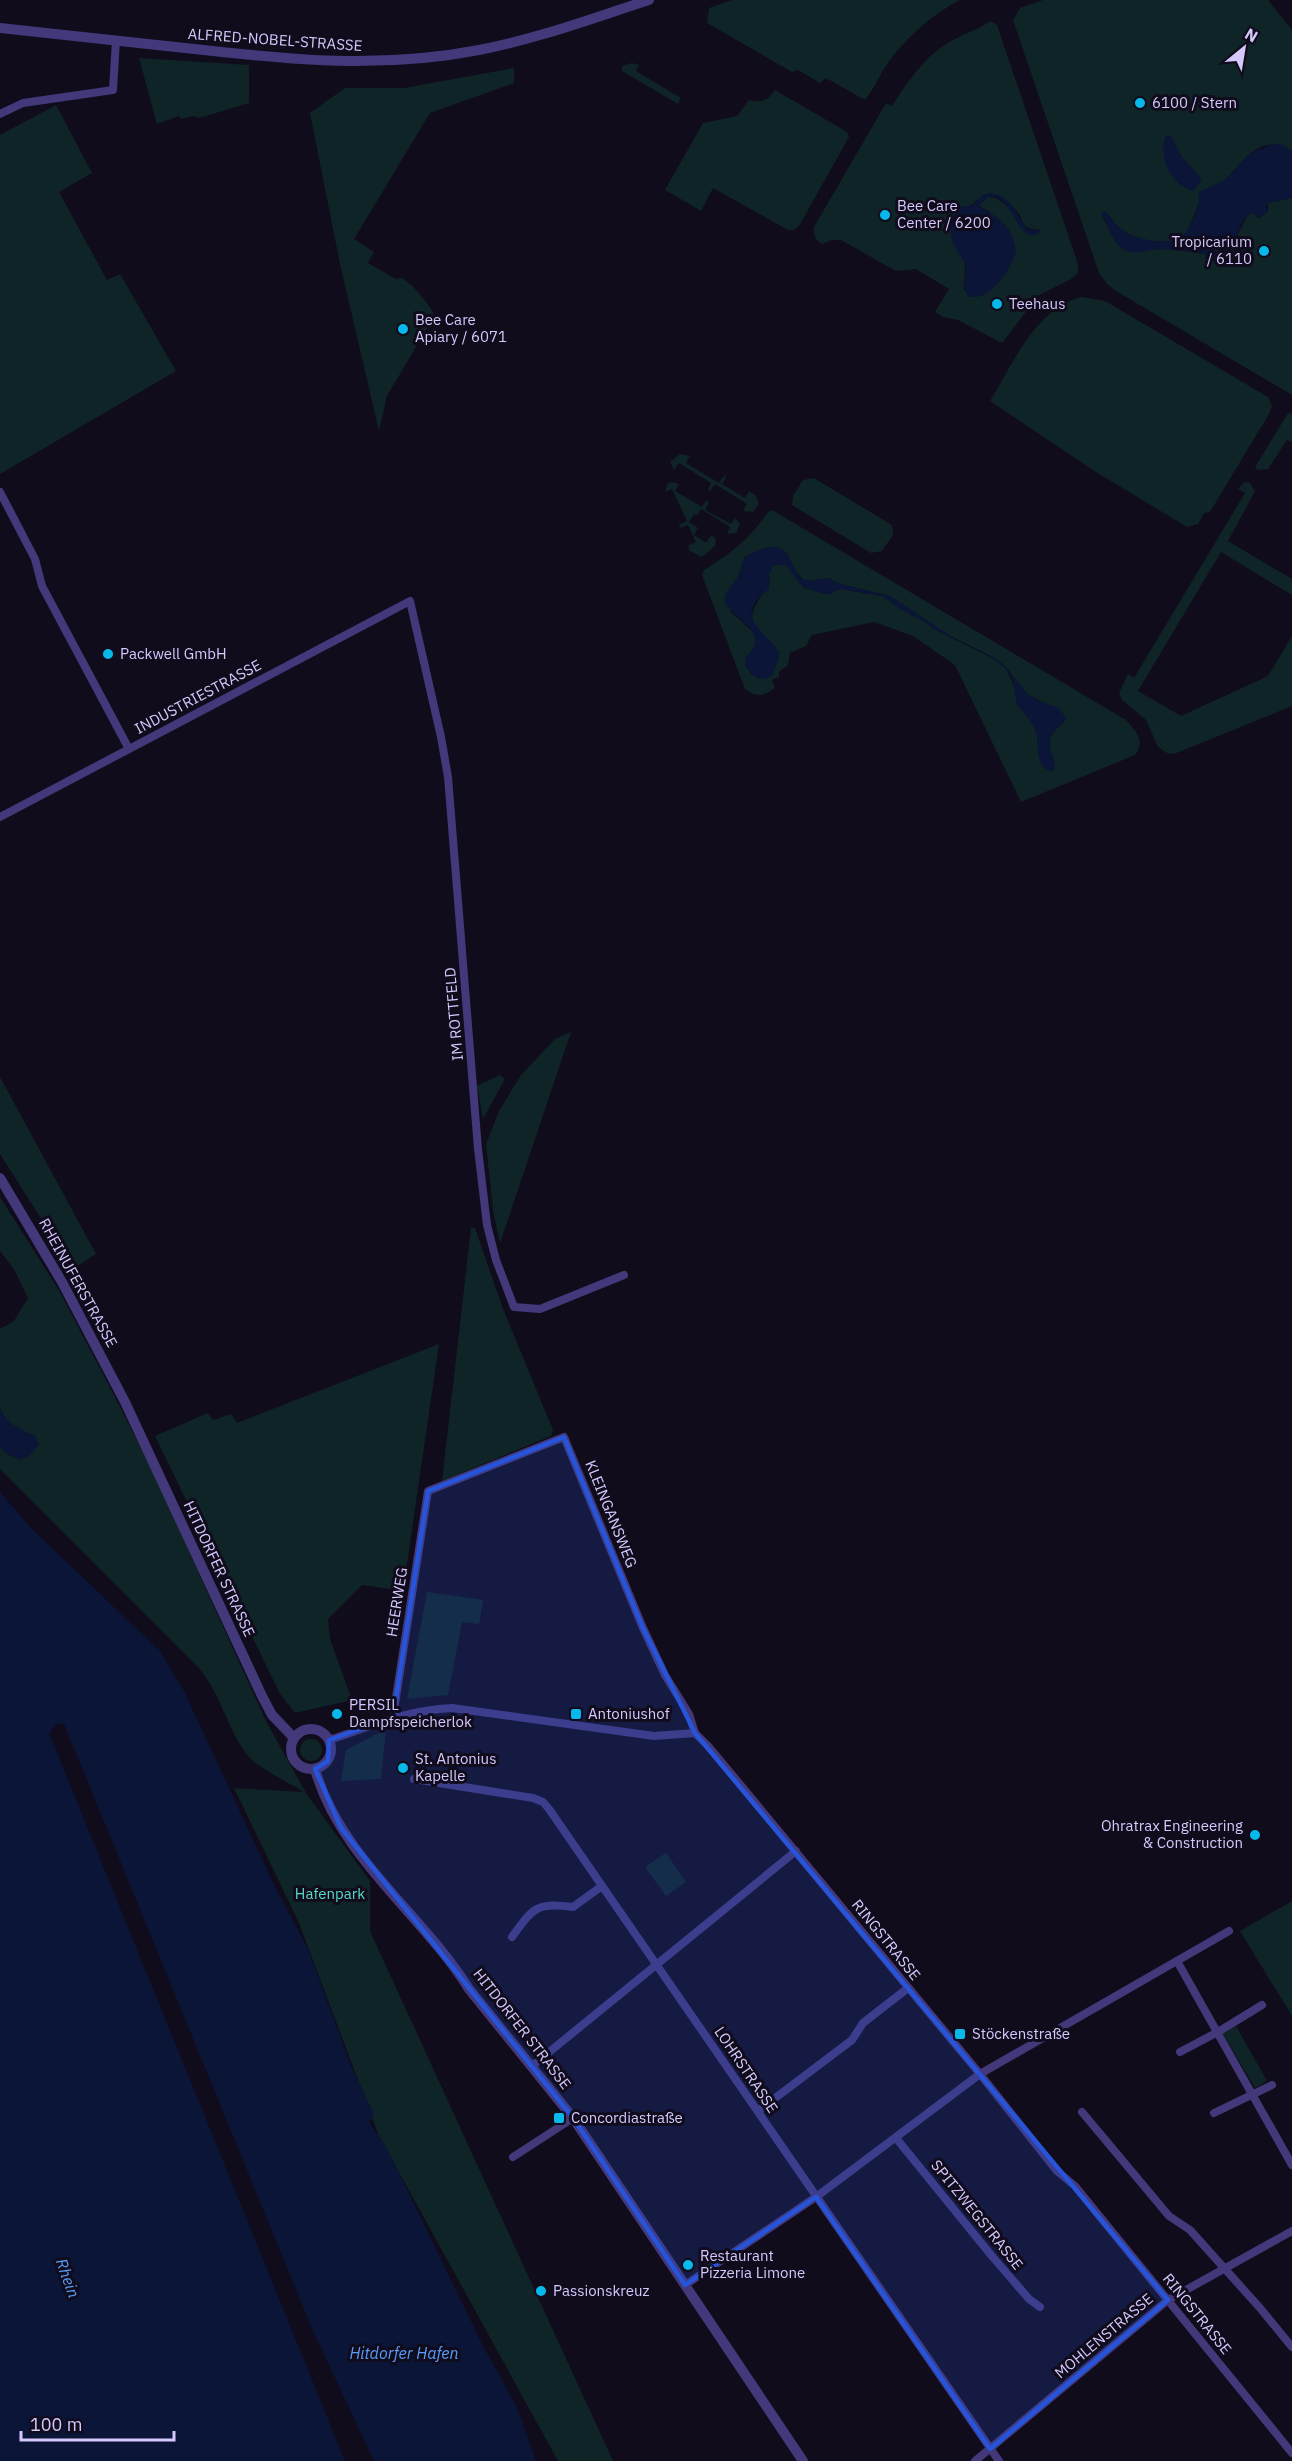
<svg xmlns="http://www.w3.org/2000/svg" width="1292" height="2461" viewBox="0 0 1292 2461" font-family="'IBM Plex Sans',sans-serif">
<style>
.green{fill:#0f2426;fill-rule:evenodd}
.water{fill:#0a1537}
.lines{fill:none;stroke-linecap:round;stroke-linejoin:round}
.minor{stroke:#42387a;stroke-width:8}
.tertiary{stroke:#42387a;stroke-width:10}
.marked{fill:#2654da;fill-opacity:0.2;stroke:#2654da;stroke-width:4.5;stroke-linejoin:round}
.poi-dot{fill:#07b9eb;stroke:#100c1c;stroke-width:2}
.labels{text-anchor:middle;stroke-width:6;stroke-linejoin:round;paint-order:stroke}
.street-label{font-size:15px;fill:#d5c8fd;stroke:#100c1c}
.poi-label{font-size:15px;fill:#d5c8fd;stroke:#100c1c;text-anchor:start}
.park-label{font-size:15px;fill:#58dac9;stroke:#100c1c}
.water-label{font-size:16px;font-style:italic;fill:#599cfa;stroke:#100c1c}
</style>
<rect width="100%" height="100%" fill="#100c1c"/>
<!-- green -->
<g class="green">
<path d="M 732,0 L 960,0 C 933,14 908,36 890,60 C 880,73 875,88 865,100 L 826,78 L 820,83 L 798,70 L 792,72 L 707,23 L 709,8 Z"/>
<path d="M 1043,0 L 1268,0 L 1292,30 L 1292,151 C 1262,132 1246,158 1227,178 C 1217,188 1212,183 1202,197 C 1193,212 1193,231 1177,241 C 1160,243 1134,241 1121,229 C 1114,224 1110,216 1104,211 L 1101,214 L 1116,242 L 1124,250 L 1168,249 L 1206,254 L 1206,261 L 1239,260 L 1242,259 L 1244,255 L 1237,252 L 1238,234 L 1248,214 L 1253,213 L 1259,218 L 1268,211 L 1268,203 L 1292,198 L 1292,395 L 1116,291 L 1107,284 L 1099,273 L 1013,20 L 1020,8 Z"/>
<path d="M 991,21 L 997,25 L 1078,264 L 1078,273 L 1071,279 L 1039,295 L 1002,343 L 958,320 L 943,317 L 935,312 L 949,289 L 916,269 L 896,271 L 841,240 L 832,240 L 822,244 C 815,239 813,236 814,227 L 886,103 L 892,106 C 909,80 925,55 953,40 C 966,33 979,29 991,21 ZM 990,193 C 997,197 1006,200 1012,206 C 1026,218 1017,230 1041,230 L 1027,233 C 1014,220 1007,195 987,197 L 979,206 L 990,212 L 1011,264 L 999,282 L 964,290 L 965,263 L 952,239 L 950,225 L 977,200 Z"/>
<polygon points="139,58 249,65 249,103 199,118 194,116 181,119 179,116 157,124"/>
<polygon points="632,63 639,65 636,71 681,98 678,104 622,71 622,66"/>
<path d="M 514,68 L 514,83 L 430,113 L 354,239 L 374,252 L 368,263 L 396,279 L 402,278 C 414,286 425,299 433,312 L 433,318 L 387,396 L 379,431 L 340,264 L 310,113 L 345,88 L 404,88 Z"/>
<path d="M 775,90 L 847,132 L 849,137 L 799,226 L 794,230 L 788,230 L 713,188 L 701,211 L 665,190 L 703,123 L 737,116 L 749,100 C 762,103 767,101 775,90 Z"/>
<polygon points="56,105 92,173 59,192 107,280 120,274 176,371 0,474 0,135"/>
<path d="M 1081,297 L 1105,301 L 1268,397 L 1272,406 L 1269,414 L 1210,512 L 1204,513 L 1198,524 L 1187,527 L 1096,472 L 990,401 C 1013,364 1035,309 1081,297 Z"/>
<polygon points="1288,413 1292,414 1292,442 1287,440 1268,469 1257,470 1255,467"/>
<polygon points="680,454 690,456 686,463 719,483 724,476 726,477 722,484 745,498 749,491 756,496 759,504 753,512 743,511 747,504 715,484 710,491 708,490 711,483 679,463 674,470 670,462"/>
<polygon points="814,478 892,525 893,535 882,551 871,553 792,505 793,496 803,480"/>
<polygon points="672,482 679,484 675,491 702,507 706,501 709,502 705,510 731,524 735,518 740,524 736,533 727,534 730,527 701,509 697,515 694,514 689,522 698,528 694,535 706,543 711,535 716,539 715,546 702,557 690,551 688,546 696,542 688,525 680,528 679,525 687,521 672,489 665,492 668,483"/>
<polygon points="1245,482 1250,483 1255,491 1228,541 1292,579 1292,595 1221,552 1138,691 1181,716 1268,676 1292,636 1292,706 1174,754 1167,753 1158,747 1146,720 1122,700 1119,693 1128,674 1134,678 1245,493 1238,489"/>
<path d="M 772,510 L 1126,720 C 1136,731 1146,741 1135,755 L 1021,802 L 955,665 L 913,636 L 874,622 L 812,635 L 806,646 L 790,653 L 788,665 L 779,672 L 779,677 L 772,680 L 775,688 C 763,696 757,698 745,689 L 702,575 L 704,570 C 734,551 747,541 768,512 ZM 771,547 L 804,580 L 811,581 L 828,578 L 840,584 L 890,596 L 950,636 L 995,658 L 1006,667 L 1027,694 L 1048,705 L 1066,718 C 1063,725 1057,727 1053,733 C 1045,744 1054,755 1055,767 L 1052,771 L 1048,770 L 1039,756 L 1037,734 L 1032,722 L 1017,704 L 1015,688 L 1005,667 L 994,659 L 934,629 L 927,623 L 899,608 L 883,596 L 840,589 L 828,594 L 822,593 L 803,587 L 787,566 L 779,564 L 773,566 L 769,574 L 770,583 C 747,616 744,619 775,647 L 759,679 L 751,674 L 745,665 L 756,646 L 757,639 L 752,631 L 731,612 L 725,595 L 738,577 L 745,557 L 759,550 Z"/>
<polygon points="571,1032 500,1243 493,1211 486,1144 499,1111 521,1075 555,1039"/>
<polygon points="500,1075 505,1079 483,1119 477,1086"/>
<polygon points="0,1077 96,1254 73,1269 0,1154"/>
<path d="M 0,1197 L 60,1292 L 116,1399 L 151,1468 L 266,1721 L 306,1793 L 370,1881 L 370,1931 L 613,2461 L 558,2461 L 379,2136 L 299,1923 L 234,1788 L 304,1792 C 291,1784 257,1767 249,1757 C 227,1730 221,1693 198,1667 L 0,1469 L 0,1447 L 7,1454 L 35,1436 C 21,1430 5,1423 0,1408 L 0,1329 L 14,1321 L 28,1298 L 14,1269 L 0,1251 Z"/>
<polygon points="471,1228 475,1228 503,1309 553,1430 551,1436 442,1481"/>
<polygon points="439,1344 403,1591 362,1585 328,1619 330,1639 352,1700 295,1713 280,1694 155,1436 208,1413 213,1420 231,1414 237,1423"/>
<polygon points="427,1592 483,1600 479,1624 462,1622 448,1695 407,1699"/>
<polygon points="386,1729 381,1779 341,1781 346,1750"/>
<circle cx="311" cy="1750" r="11"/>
<polygon points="666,1853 686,1882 666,1896 645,1867"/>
<polygon points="1292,1901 1292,2016 1240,1931"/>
<polygon points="1236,2026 1267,2081 1255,2088 1223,2034"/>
</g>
<!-- water -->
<g class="water">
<path d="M 1170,135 L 1182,157 L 1202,179 L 1193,191 C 1171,185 1157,156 1166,136 Z"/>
<path d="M 1274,144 L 1281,144 L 1292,151 L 1292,198 L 1268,203 L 1266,207 L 1268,211 L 1258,218 L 1253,213 L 1248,214 C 1239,225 1235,238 1237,252 L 1239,255 L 1245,254 L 1242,259 L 1206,261 L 1205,254 C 1201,252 1165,249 1159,249 C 1149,250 1132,256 1123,249 C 1112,242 1109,224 1101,214 L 1104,211 C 1110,216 1114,224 1121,229 C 1133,240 1162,243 1177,241 C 1190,233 1201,207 1199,192 L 1225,180 L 1250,153 Z"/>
<path d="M 990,193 C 1011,195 1015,213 1026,228 L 1030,230 L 1042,231 C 1016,251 1014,190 989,197 C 984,199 981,202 979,207 C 1001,218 1013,227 1016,253 C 1008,270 991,303 968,296 C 961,285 968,275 965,263 C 964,259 959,255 957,251 C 948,236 948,220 960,207 L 973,205 L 983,195 Z"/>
<path d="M 771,547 L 778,547 L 787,553 L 799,577 L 804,580 L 811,581 L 828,578 L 840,584 L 890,596 L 950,636 L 995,658 L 1006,667 L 1027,694 L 1039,701 L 1059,708 L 1066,718 C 1063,725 1057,727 1053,733 C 1045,744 1054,755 1055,767 L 1052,771 C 1034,768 1040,745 1036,732 C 1033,720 1023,715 1018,705 C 1014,697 1016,687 1012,678 C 1001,656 956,641 934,629 L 927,623 L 899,608 L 883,596 L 841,589 L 828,594 L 822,593 L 803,587 L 787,566 L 779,564 L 773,566 L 769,574 L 769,589 C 731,616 765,631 780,653 L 773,674 L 767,679 C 754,679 745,671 745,658 C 773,633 737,622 724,602 L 725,595 L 738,577 L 745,557 L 759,550 Z"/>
<path d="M 0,1408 C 5,1423 21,1430 35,1436 L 39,1445 L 30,1455 L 21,1460 L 7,1454 L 0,1447 Z"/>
<polygon points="0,1492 31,1528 160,1651 184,1691 275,1887 308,1949 351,2066 374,2114 369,2122 387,2148 483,2346 516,2405 536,2461 374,2461 313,2331 64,1724 57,1724 49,1733 345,2461 0,2461"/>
</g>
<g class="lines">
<!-- minor -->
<g class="minor">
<polyline points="0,114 23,103 113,90 116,40"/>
<polyline points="0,492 35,559 42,586 129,749"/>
<polyline points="0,817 410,601 441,737 448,777 478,1149 487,1225 496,1260 514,1307 540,1309 624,1275"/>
<polyline points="393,1717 428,1491 564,1437 643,1628 665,1675 689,1714 695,1733"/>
<path d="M 329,1740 C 375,1725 402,1711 452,1708 L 654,1736 L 695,1733 L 709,1747 L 980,2074 L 1057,2171 L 1075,2186 L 1292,2453"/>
<polyline points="414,1779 533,1798 543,1802 549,1809 999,2461"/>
<path d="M 512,1937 C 533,1908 536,1902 573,1907 L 602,1886"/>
<polyline points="1177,1961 1292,2165"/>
<polyline points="1218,2032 1262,2005"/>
<polyline points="1180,2052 1216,2033"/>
<polyline points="532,2066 796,1851"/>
<polyline points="758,2111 852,2040 863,2023 908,1988"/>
<polyline points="1082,2112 1169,2216 1190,2230 1260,2308 1292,2347"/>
<polyline points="1214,2113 1272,2085"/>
<polyline points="896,2138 991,2255 1029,2299 1040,2307"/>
<polyline points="513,2157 573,2118"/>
<polyline points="685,2285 816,2197 980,2074 1229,1931"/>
<polyline points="975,2461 1168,2300 1292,2231"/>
</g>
<!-- tertiary -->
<g class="tertiary">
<path d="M 0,28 C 65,35 130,42 194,49 C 292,60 381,69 479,50 C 537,39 593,18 649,0"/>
<polyline points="0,1178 62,1282 125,1402 262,1696 272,1715 294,1738"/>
<circle cx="311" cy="1749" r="20"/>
<path d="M 315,1769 C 339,1856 422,1914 469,1989 L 573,2118 L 803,2461"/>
</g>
</g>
<!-- marked area -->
<path class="marked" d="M 564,1437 L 643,1628 L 695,1733 L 1168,2300 L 990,2449 L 816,2197 L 685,2285 L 573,2118 L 341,1828 L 315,1769 L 328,1761 L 329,1740 L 393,1717 L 428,1491 Z"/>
<!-- markers -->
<g class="poi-dot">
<circle cx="1140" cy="103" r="6"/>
<circle cx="885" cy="215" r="6"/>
<circle cx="1264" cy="251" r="6"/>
<circle cx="997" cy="304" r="6"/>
<circle cx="403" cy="329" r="6"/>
<circle cx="108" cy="654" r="6"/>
<circle cx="337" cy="1714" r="6"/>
<rect x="570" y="1708" width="12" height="12" rx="3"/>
<circle cx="403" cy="1768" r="6"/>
<circle cx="1255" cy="1835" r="6"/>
<rect x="954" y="2028" width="12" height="12" rx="3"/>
<rect x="553" y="2112" width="12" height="12" rx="3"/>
<circle cx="688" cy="2265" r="6"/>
<circle cx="541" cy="2291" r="6"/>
</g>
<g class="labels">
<!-- street labels -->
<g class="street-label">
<text transform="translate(275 40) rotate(4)" y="5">ALFRED-NOBEL-STRASSE</text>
<text transform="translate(198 697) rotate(-28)" y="5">INDUSTRIESTRASSE</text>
<text transform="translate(454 1014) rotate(-95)" y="5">IM ROTTFELD</text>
<text transform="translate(78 1283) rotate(61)" y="5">RHEINUFERSTRASSE</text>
<text transform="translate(611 1514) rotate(68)" y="5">KLEINGANSWEG</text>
<text transform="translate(219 1569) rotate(65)" y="5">HITDORFER STRASSE</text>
<text transform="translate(397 1602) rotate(-81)" y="5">HEERWEG</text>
<text transform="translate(886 1940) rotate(51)" y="5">RINGSTRASSE</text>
<text transform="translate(522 2029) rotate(52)" y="5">HITDORFER STRASSE</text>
<text transform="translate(746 2070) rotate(56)" y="5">LOHRSTRASSE</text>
<text transform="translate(977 2215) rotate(51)" y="5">SPITZWEGSTRASSE</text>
<text transform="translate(1197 2314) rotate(51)" y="5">RINGSTRASSE</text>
<text transform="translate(1104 2336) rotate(-40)" y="5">MOHLENSTRASSE</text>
</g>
<!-- poi labels -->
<g class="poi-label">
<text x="1152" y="108">6100 / Stern</text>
<text x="897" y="211">Bee Care<tspan x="897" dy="17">Center / 6200</tspan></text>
<text x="1252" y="247" text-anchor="end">Tropicarium<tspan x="1252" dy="17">/ 6110</tspan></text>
<text x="1009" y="309">Teehaus</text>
<text x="415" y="325">Bee Care<tspan x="415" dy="17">Apiary / 6071</tspan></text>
<text x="120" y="659">Packwell GmbH</text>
<text x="349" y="1710">PERSIL<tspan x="349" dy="17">Dampfspeicherlok</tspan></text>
<text x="588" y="1719">Antoniushof</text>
<text x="415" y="1764">St. Antonius<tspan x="415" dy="17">Kapelle</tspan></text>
<text x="1243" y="1831" text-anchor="end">Ohratrax Engineering<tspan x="1243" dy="17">&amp; Construction</tspan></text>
<text x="972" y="2039">Stöckenstraße</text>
<text x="571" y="2123">Concordiastraße</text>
<text x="700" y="2261">Restaurant<tspan x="700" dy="17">Pizzeria Limone</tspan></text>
<text x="553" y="2296">Passionskreuz</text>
</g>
<!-- park labels -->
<g class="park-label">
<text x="330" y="1899">Hafenpark</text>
</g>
<!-- water labels -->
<g class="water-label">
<text transform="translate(68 2278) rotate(70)" y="6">Rhein</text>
<text x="404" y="2359">Hitdorfer Hafen</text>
</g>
</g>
<!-- north arrow -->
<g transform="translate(1244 48) rotate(30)" stroke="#100c1c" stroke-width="4.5" paint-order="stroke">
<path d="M0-4.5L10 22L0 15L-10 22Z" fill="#d5c8fd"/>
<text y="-9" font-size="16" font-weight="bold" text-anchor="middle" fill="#d5c8fd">N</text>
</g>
<!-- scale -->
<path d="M21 2431v9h153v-9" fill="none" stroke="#d5c8fd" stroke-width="3"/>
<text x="30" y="2431" font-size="18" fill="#d5c8fd" stroke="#100c1c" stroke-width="4.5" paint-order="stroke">100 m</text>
</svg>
